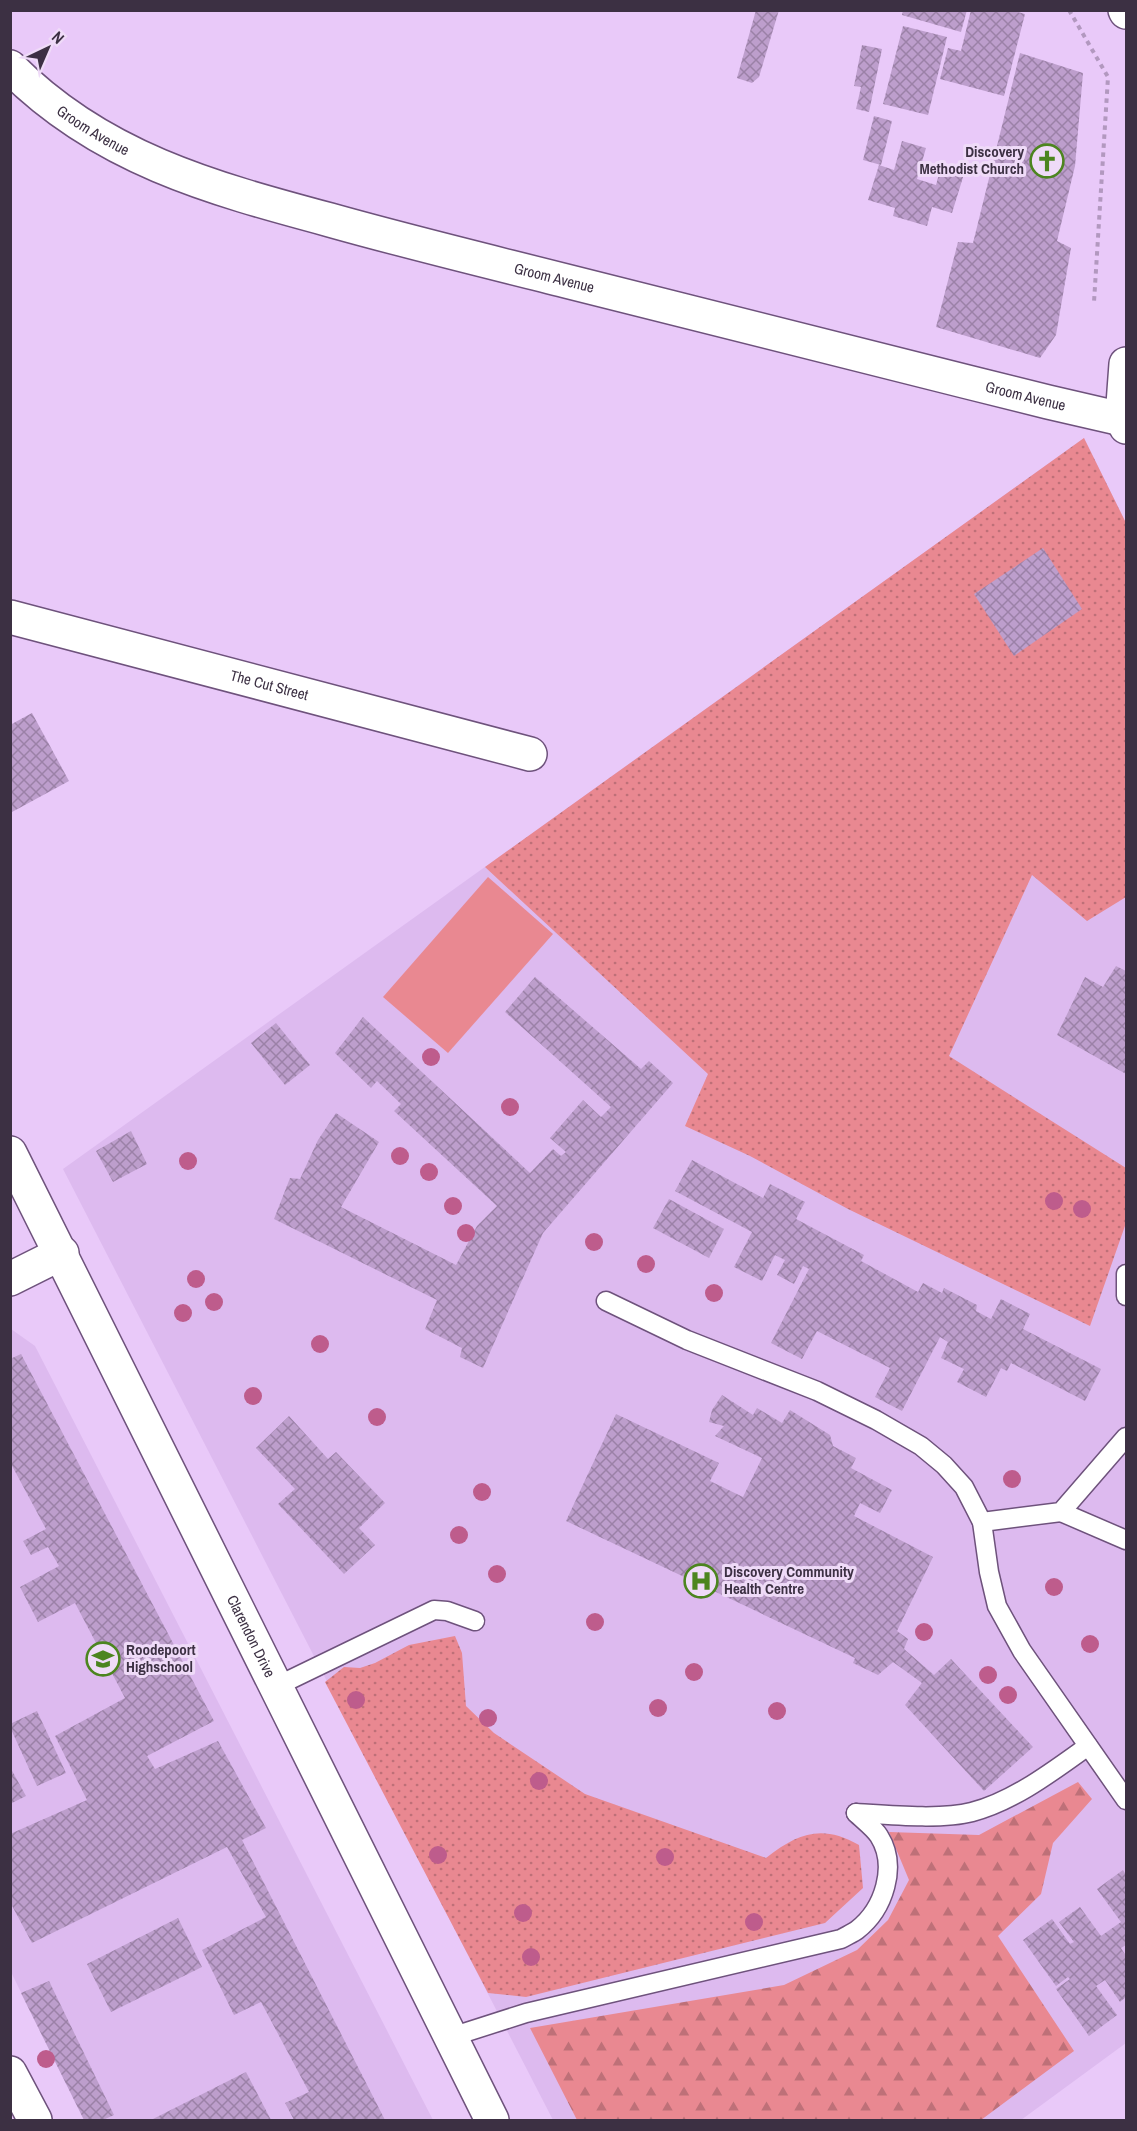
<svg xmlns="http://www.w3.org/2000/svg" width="1137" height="2131" viewBox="0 0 1137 2131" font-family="'Archivo Narrow',sans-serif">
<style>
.built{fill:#ddbaef}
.grass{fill:url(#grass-dots)}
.forest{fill:url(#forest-firs)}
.garden{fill:#e98891}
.building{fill:url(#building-cross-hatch)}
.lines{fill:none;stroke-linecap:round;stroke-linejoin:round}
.lane-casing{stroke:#6e527c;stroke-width:21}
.street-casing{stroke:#6e527c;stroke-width:36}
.secondary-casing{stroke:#6e527c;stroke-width:36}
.path{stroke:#b298bf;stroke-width:4;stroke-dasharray:4.5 4.5;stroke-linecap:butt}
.lane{stroke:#fff;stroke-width:18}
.street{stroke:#fff;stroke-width:33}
.secondary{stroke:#fff;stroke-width:33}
.tree{fill:#be5c8c}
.labels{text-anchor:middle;stroke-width:6;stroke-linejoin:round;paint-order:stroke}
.street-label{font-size:15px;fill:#3c3043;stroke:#efdbf8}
.poi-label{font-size:15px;font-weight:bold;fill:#3c3043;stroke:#efdbf8;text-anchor:start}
</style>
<defs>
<pattern id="grass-dots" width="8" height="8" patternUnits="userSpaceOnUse" patternTransform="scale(1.5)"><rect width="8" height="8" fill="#e98891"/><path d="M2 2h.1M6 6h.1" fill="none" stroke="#be7078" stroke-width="1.8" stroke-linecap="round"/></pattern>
<pattern id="forest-firs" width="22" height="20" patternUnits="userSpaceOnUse" patternTransform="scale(1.5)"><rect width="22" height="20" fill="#e98891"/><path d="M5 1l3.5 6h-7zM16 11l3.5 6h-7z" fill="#be7078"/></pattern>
<pattern id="building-cross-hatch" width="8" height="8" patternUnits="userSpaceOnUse" patternTransform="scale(1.5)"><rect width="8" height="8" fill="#bd9ecc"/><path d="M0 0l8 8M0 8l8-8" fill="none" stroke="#9b81a7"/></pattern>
</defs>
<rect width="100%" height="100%" fill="#e9c9f9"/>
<!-- built -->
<g class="built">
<polygon points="1084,438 1126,523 1126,2043 1021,2120 553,2120 63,1169"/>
<polygon points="11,1329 35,1346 433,2120 84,2120 11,1972"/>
</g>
<!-- grass -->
<g class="grass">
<polygon points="1084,438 1126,523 1126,897 1087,921 1032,875 949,1056 1126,1168 1126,1223 1090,1326 848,1209 750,1156 685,1126 708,1074 485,867"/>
<path d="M 455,1636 L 462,1653 L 466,1706 L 494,1733 L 585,1794 L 766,1858 C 798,1833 822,1824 859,1845 L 863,1888 L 825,1923 L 526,1997 L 488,1993 L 325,1682 L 344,1667 L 360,1668 L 375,1663 L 409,1645 Z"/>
</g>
<!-- forest -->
<polygon class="forest" points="1078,1782 1092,1799 1053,1843 1041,1894 998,1936 1074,2051 981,2120 577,2120 530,2028 784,1985 857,1950 888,1920 909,1880 889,1832 979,1835"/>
<!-- garden -->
<polygon class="garden" points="488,877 553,934 448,1053 383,997"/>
<!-- building -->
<g class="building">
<polygon points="756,10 779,10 759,77 752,83 737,78"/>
<polygon points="903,10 967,10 961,32 902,15"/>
<polygon points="971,10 1010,10 1025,14 1004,96 940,79 948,48 961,51"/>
<polygon points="903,26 947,37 928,115 883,104"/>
<polygon points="862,45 882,49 869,112 856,109 861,87 854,86"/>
<polygon points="1020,53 1083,73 1075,166 1057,241 1071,248 1056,335 1040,358 936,327 958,242 973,243"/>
<polygon points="874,116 892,121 881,165 863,160"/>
<polygon points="902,141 926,148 917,179 936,185 941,167 964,174 952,213 932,207 927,226 893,216 895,208 868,200 879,165 894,170"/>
<polygon points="1043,548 1082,609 1014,656 974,594"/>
<polygon points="32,713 69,781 12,812 10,809 10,725"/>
<polygon points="1116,966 1126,971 1126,1074 1057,1035 1085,977 1103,987"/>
<polygon points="535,977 641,1069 649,1061 673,1083 543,1233 483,1368 460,1357 462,1348 425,1329 437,1300 274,1219 290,1178 300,1179 318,1140 336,1113 379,1142 341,1207 456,1265 477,1226 497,1206 394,1111 401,1104 377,1081 371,1088 335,1053 363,1017 530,1173 553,1149 561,1156 566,1152 550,1138 583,1100 601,1117 611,1107 505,1012"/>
<polygon points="276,1023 310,1065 285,1085 251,1043"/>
<polygon points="131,1131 147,1164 113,1182 96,1151"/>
<polygon points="692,1160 763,1198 770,1184 805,1202 796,1219 864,1255 861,1261 918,1292 923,1283 942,1293 944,1288 977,1305 976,1311 991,1319 1001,1299 1030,1314 1023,1329 1101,1369 1085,1401 1011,1363 1007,1371 1001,1368 986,1397 957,1382 964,1369 941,1358 948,1342 940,1337 902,1411 875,1397 890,1368 817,1331 802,1359 771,1343 809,1269 803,1266 794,1284 777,1275 785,1260 775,1255 762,1281 734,1267 752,1232 675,1191"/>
<polygon points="669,1199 724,1229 709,1258 653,1228"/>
<polygon points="21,1354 214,1721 147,1756 155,1769 218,1741 266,1828 242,1840 385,2120 294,2120 285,2103 309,2092 261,2002 234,2015 202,1950 266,1917 227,1847 32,1943 10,1902 10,1834 87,1800 55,1736 125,1698 75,1603 38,1622 20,1587 59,1566 48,1547 31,1555 23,1541 46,1529 10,1462 10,1359"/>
<polygon points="722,1395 753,1415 757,1408 782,1423 790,1410 830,1435 833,1446 856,1458 851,1468 892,1490 880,1513 860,1503 854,1516 933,1557 897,1631 908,1639 904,1649 934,1675 951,1659 1033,1747 984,1791 905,1705 922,1683 893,1662 878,1675 853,1663 855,1658 566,1521 616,1414 719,1463 710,1481 743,1497 762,1458 715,1436 724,1426 709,1422 712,1410"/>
<polygon points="289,1416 328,1459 336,1452 385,1503 359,1528 375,1545 344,1574 278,1504 295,1489 256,1448"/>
<polygon points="37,1711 66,1773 37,1786 10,1727 10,1724"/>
<polygon points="10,1767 26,1796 10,1804"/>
<polygon points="1123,1870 1126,1875 1126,1945 1121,1948 1126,1956 1126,1997 1120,2002 1105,1980 1096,1986 1117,2015 1089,2036 1056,1989 1070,1979 1068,1977 1056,1986 1023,1940 1052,1919 1070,1944 1074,1942 1059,1922 1080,1907 1101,1936 1121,1922 1097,1889"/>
<polygon points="178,1918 202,1967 111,2012 87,1964"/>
<polygon points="49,1981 114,2115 103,2120 84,2120 21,1993"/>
<polygon points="246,2072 271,2120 151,2120"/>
</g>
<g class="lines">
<defs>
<g id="lane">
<polyline points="1126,1274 1126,1296"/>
<polyline points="606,1301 687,1340 817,1391 876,1420 921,1446 944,1465 964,1487 982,1522 989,1572 997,1606 1022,1651 1126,1800"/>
<polyline points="1061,1512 1126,1540"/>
<polyline points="982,1522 1061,1512 1126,1437"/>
<polyline points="275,1687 434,1610 447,1611 475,1621"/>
<path d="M 856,1813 C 888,1815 942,1820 972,1812 C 1014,1801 1053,1771 1088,1746"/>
<path d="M 451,2037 L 526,2013 L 841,1939 C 846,1936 853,1933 857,1930 C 884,1909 898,1866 879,1836 C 874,1828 863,1820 856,1813"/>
</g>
<g id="street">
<polyline points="1125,10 1126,12"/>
<path id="s1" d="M 10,67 C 100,158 211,188 330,220 C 408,242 487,261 566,281 C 726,321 887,362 1048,402 L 1126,420"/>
<polyline points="1126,364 1122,418 1126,427"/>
<path id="s2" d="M 10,617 L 530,754"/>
<polyline points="10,1279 62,1253"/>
<polyline points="10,2073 35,2120"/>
</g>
<g id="secondary">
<path id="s3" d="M 10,1153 L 492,2120"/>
</g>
</defs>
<!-- lane casing -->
<use href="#lane" class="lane-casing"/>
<!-- street casing -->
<use href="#street" class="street-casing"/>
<!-- secondary casing -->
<use href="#secondary" class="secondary-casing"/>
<!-- path -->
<polyline class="path" points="1069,10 1108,77 1094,302"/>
<!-- lane -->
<use href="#lane" class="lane"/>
<!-- street -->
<use href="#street" class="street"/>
<!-- secondary -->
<use href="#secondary" class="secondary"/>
</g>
<!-- trees -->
<g class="tree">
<circle cx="431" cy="1057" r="9"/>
<circle cx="510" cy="1107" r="9"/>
<circle cx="400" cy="1156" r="9"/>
<circle cx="188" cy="1161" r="9"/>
<circle cx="429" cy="1172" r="9"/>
<circle cx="1054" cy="1201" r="9"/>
<circle cx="453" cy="1206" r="9"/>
<circle cx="1082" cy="1209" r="9"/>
<circle cx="466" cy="1233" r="9"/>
<circle cx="594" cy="1242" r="9"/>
<circle cx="646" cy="1264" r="9"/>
<circle cx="196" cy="1279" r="9"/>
<circle cx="714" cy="1293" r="9"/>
<circle cx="214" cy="1302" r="9"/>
<circle cx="183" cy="1313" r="9"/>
<circle cx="320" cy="1344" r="9"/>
<circle cx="253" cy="1396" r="9"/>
<circle cx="377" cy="1417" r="9"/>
<circle cx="1012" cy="1479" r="9"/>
<circle cx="482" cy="1492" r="9"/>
<circle cx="459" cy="1535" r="9"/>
<circle cx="497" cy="1574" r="9"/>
<circle cx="1054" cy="1587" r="9"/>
<circle cx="595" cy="1622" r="9"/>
<circle cx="924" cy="1632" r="9"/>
<circle cx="1090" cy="1644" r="9"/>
<circle cx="694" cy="1672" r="9"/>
<circle cx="988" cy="1675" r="9"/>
<circle cx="1008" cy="1695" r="9"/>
<circle cx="356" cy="1700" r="9"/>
<circle cx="658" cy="1708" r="9"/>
<circle cx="777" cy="1711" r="9"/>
<circle cx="488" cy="1718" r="9"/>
<circle cx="539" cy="1781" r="9"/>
<circle cx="438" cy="1855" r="9"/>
<circle cx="665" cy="1857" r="9"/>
<circle cx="523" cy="1913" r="9"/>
<circle cx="754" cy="1922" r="9"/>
<circle cx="531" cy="1957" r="9"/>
<circle cx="46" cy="2059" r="9"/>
</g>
<!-- icons -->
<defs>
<symbol id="church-ring" viewBox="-11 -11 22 22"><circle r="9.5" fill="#efdbf8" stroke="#4c851f" stroke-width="1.5"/><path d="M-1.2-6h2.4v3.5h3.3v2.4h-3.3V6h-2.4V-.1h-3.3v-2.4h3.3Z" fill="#4c851f"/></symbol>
<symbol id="hospital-ring" viewBox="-11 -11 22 22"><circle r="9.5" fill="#efdbf8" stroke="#4c851f" stroke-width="1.5"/><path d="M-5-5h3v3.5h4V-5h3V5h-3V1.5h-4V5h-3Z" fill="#4c851f"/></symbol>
<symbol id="school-ring" viewBox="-11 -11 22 22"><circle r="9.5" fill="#efdbf8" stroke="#4c851f" stroke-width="1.5"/><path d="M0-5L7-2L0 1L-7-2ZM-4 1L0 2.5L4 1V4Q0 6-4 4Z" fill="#4c851f"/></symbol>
</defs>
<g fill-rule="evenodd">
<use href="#church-ring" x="1028" y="142" width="38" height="38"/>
<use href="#hospital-ring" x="682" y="1562" width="38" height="38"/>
<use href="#school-ring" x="84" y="1640" width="38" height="38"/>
</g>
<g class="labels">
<!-- street labels -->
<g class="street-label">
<text dy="5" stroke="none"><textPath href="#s1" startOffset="105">Groom Avenue</textPath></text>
<text dy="5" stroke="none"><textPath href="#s1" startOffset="591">Groom Avenue</textPath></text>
<text dy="5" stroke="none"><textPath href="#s1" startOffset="1077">Groom Avenue</textPath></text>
<text dy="5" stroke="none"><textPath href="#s2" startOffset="268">The Cut Street</textPath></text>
<text dy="5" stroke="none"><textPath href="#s3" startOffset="540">Clarendon Drive</textPath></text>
</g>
<!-- poi labels -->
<g class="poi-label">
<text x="1024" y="157" text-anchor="end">Discovery<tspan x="1024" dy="17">Methodist Church</tspan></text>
<text x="724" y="1577">Discovery Community<tspan x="724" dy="17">Health Centre</tspan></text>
<text x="126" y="1655">Roodepoort<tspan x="126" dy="17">Highschool</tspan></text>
</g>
</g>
<!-- border -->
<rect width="1137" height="2131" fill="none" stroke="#3c3043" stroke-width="24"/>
<!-- north arrow -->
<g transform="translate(48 48) rotate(44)" stroke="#efdbf8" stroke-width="4.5" paint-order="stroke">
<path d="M0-4.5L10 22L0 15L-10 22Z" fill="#3c3043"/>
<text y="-9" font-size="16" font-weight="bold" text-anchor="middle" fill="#3c3043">N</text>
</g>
</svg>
